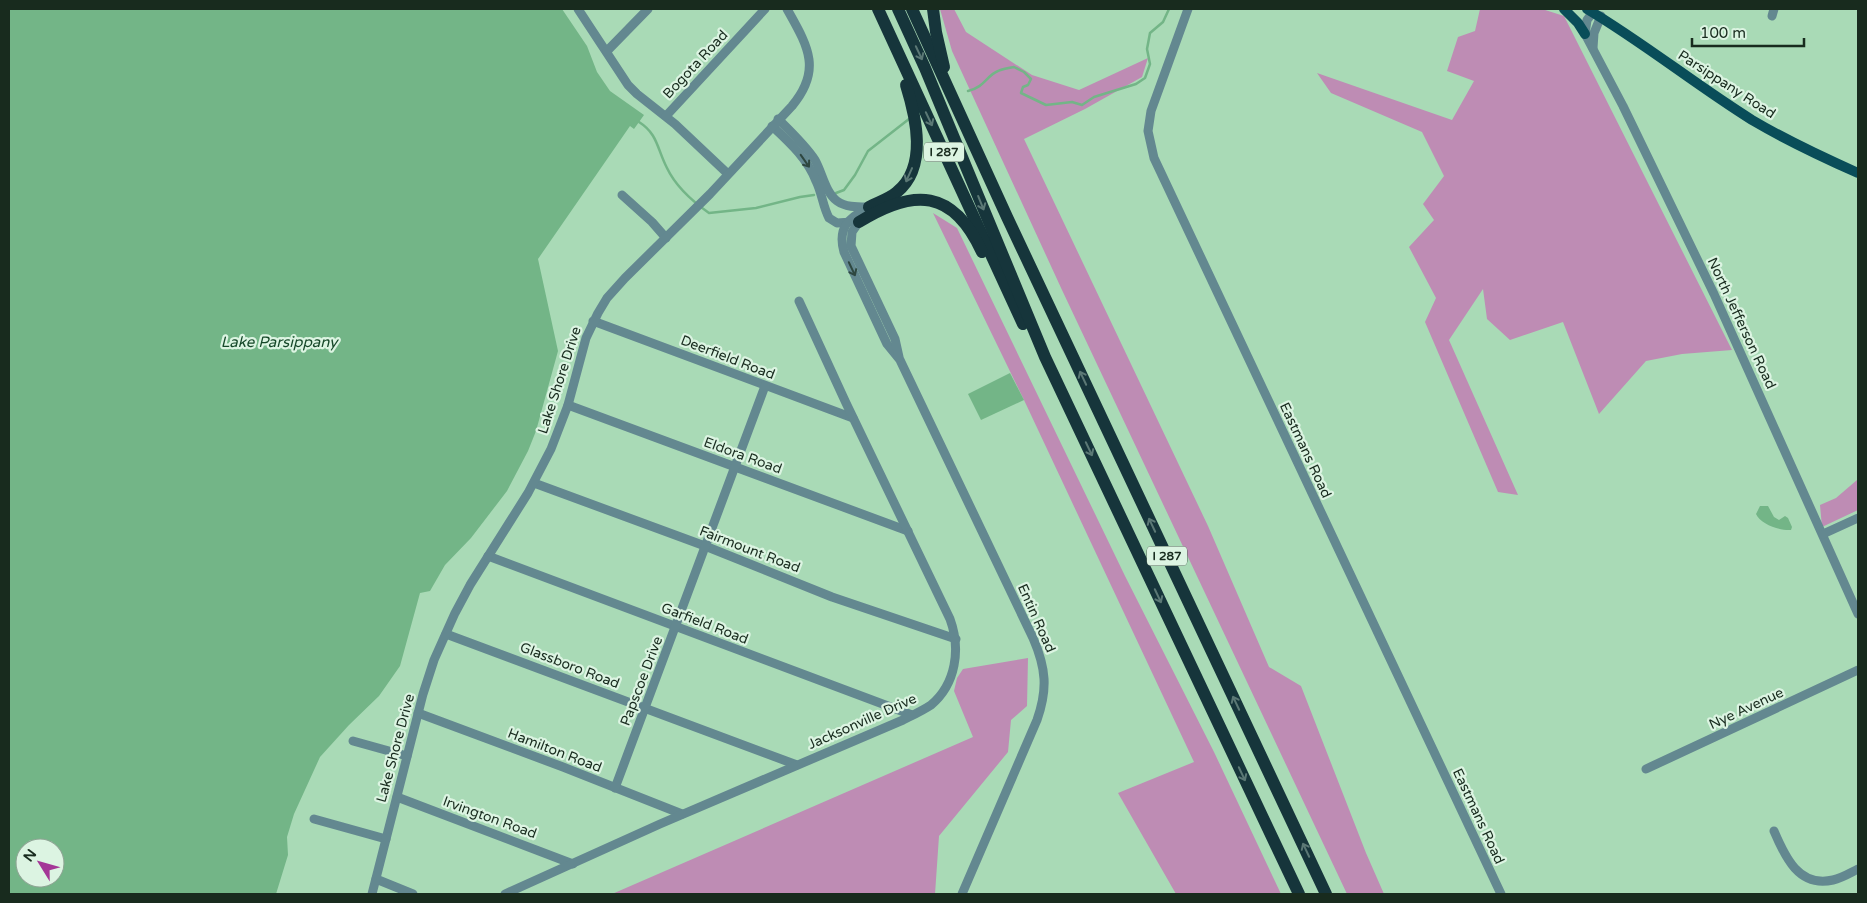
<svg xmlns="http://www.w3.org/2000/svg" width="1867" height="903" viewBox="0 0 1867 903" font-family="'Varela Round',sans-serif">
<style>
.green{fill:#be8cb4}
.water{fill:#73b587;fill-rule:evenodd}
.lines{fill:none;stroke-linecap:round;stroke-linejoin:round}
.stream{stroke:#73b587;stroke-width:2.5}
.minor{stroke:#638890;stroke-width:9}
.major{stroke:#094d59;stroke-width:10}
.highway{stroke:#16353b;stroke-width:12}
.oneway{stroke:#5b7875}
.oneway2{stroke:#2e4740}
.labels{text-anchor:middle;stroke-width:4.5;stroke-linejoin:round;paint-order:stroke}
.shield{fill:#dcf4e2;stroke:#536759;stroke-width:1}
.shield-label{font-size:12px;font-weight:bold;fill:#182b1e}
.street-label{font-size:14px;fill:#182b1e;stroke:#dcf4e2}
.water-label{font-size:15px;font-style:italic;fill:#164829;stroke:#dcf4e2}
</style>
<rect width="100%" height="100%" fill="#a9dab6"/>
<!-- green -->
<g class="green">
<polygon points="940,9 954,9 966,32 1032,75 1079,90 1148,58 1142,77 1085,109 1024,139 1208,526 1269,667 1301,686 1366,853 1384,894 1347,894 1062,290 952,51"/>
<polygon points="1480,9 1542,9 1564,16 1732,350 1682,354 1646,361 1599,414 1563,322 1510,340 1487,319 1483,289 1449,340 1518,495 1498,492 1425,322 1436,298 1409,247 1434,220 1423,204 1444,176 1422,132 1331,93 1317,73 1452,120 1474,81 1447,71 1458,37 1475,31"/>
<polygon points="933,213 957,228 1125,576 1214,752 1281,894 1176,894 1118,793 1194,762 1024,400"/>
<polygon points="1858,477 1858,510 1822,527 1820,505 1836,498 1857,480"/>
<polygon points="1028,658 1027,706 1011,720 1008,752 939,836 935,894 612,894 973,737 954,691 957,678 963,669"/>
</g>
<!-- water -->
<g class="water">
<path d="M 9,9 L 562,9 L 587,46 L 597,72 L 610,91 L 644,115 L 634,129 L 630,126 L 538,259 L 558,351 L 536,431 L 528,451 L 507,491 L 471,538 L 445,565 L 430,591 L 420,593 L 400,666 L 379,696 L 349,725 L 320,757 L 294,814 L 287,837 L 288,855 L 276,894 L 9,894 ZM 25,848 L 55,848 L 55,878 L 25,878 Z"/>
<polygon points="1010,373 1024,400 981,420 968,394"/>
<path d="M 1760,506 L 1768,506 L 1774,517 L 1779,520 L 1785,516 L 1788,518 L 1792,527 L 1791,530 C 1780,531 1760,524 1756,514 Z"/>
</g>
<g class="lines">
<!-- stream -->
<g class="stream">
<path d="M 968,91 C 985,87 986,76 998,71 C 1002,69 1008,68 1014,67 L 1024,72 L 1031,79 L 1028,85 L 1023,87 L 1021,93 L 1046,105 L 1072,102 L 1082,105 L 1094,97 L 1136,84 L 1145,78 L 1150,64 L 1147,49 L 1150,33 L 1163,22 L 1169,9"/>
<path d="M 639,122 C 658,134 657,149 667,168 C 676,187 692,201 709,213 L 756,208 L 800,197 L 814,195"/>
<polyline points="836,193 844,190 855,175 868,151 909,119"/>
</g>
<!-- minor -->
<g class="minor">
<polyline points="578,9 628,85 637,94 675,124 728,174"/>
<polyline points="1188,9 1151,111 1148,131 1154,158 1501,894"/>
<polyline points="1593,12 1587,20 1585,34 1623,106 1714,294 1858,614"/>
<polyline points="1772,16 1774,9"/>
<polyline points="1593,48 1594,33 1601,16"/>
<polyline points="607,51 648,9"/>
<polyline points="666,116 765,9"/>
<path d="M 778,119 C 791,132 805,145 815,160 C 822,172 825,192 837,201 C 845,207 856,207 867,207"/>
<path d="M 772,126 C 789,142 807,158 816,181 C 822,193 823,207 829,218 L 837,223 L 852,222"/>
<polyline points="622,195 652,222 666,238"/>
<path d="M 869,207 C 849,218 837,227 844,252 L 887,344 L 900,360 L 1033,638 C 1046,668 1048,689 1037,720 L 962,894"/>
<polyline points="859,222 852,232 851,246 895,339 899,357"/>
<polyline points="593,321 853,418"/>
<polyline points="568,405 908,531"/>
<polyline points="534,483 705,546 832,597 956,639"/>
<polyline points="1823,534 1858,518"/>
<polyline points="488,556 912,715"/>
<polyline points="446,634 797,765"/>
<polyline points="418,713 563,767 682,814"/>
<polyline points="353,741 407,756"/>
<polyline points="1646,769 1858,670"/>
<polyline points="615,788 765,386"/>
<polyline points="397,797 573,864"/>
<polyline points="314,819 386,839"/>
<path d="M 1774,831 C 1785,857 1799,888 1833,880 C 1842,878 1850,873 1858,869"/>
<polyline points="376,879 413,894"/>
<path d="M 372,894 L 423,694 L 434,660 L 455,613 L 470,585 L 528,493 L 551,449 L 568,405 L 586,338 L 598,313 L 607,298 L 625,278 L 710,194 L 792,106 C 823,69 807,45 787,9"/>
<path d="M 505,894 L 660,824 L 903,720 C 913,715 922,711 931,705 C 956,684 961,649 950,619 L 846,403 L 799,301"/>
</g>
<!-- major -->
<g class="major">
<polyline points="1564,9 1578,23 1585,34"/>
<path d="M 1587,9 C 1644,43 1696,85 1752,120 C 1786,140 1822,157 1858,173"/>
</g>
<!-- highway -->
<g class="highway">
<polyline points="878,9 1023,324"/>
<polyline points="898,9 925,68 1045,357 1299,894"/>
<polyline points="912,9 1007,217 1326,894"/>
<polyline points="933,9 936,32 944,67"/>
<path d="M 869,207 C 878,202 889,199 897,192 C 928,167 916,117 906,85"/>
<path d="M 859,222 C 914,188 953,189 982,252"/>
</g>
</g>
<!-- one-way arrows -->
<defs><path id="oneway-shaft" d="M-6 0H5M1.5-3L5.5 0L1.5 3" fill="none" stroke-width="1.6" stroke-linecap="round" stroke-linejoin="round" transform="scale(1.25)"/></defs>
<g class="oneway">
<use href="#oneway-shaft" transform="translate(919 53) rotate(65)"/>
<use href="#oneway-shaft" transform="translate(929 119) rotate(65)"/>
<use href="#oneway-shaft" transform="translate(909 175) rotate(114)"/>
<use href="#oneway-shaft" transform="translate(981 203) rotate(68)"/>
<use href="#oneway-shaft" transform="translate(1083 378) rotate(-115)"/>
<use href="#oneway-shaft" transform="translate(1089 449) rotate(65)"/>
<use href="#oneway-shaft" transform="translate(1152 525) rotate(-115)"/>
<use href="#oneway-shaft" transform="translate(1158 596) rotate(65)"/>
<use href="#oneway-shaft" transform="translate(1236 703) rotate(-115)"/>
<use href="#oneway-shaft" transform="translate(1242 774) rotate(65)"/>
<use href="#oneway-shaft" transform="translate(1306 850) rotate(-115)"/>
</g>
<g class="oneway2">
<use href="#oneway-shaft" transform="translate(805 161) rotate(55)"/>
<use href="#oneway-shaft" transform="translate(852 269) rotate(65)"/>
</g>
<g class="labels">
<!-- shield labels -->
<g class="shield">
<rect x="924" y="142.5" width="40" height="19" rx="4"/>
<rect x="1147" y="546.5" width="40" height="19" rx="4"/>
</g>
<g class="shield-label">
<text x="944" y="156">I 287</text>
<text x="1167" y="560">I 287</text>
</g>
<!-- street labels -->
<g class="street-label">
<text transform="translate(695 64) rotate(-47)" y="5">Bogota Road</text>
<text transform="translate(1727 84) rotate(33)" y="5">Parsippany Road</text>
<text transform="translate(1742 323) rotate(65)" y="5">North Jefferson Road</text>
<text transform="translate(728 357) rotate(21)" y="5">Deerfield Road</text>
<text transform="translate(559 380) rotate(-72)" y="5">Lake Shore Drive</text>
<text transform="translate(1306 450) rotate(65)" y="5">Eastmans Road</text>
<text transform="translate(743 455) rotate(20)" y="5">Eldora Road</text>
<text transform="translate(750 549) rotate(21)" y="5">Fairmount Road</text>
<text transform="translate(1037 618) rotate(66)" y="5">Entin Road</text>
<text transform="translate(705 623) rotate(21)" y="5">Garfield Road</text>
<text transform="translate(570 665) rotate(21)" y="5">Glassboro Road</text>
<text transform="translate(641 681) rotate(-69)" y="5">Papscoe Drive</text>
<text transform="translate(1746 708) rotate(-25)" y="5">Nye Avenue</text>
<text transform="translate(862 721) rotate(-24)" y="5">Jacksonville Drive</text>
<text transform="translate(395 748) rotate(-75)" y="5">Lake Shore Drive</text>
<text transform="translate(555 750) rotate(21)" y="5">Hamilton Road</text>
<text transform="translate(1479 816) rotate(65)" y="5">Eastmans Road</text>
<text transform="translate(490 817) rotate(20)" y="5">Irvington Road</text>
</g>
<!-- water labels -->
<g class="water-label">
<text x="279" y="347">Lake Parsippany</text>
</g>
</g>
<!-- border -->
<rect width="1867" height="903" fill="none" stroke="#182b1e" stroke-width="20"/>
<!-- north arrow -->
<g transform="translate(40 863) rotate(307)"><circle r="24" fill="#dcf4e2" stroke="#8ea494"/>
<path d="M0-4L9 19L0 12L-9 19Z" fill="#a43797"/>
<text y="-8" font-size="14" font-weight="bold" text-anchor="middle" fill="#182b1e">N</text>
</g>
<!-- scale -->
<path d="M1692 38v8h112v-8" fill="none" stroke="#182b1e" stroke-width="2.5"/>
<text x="1700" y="38" font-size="15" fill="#182b1e" stroke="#dcf4e2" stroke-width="4" paint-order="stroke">100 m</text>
</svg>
